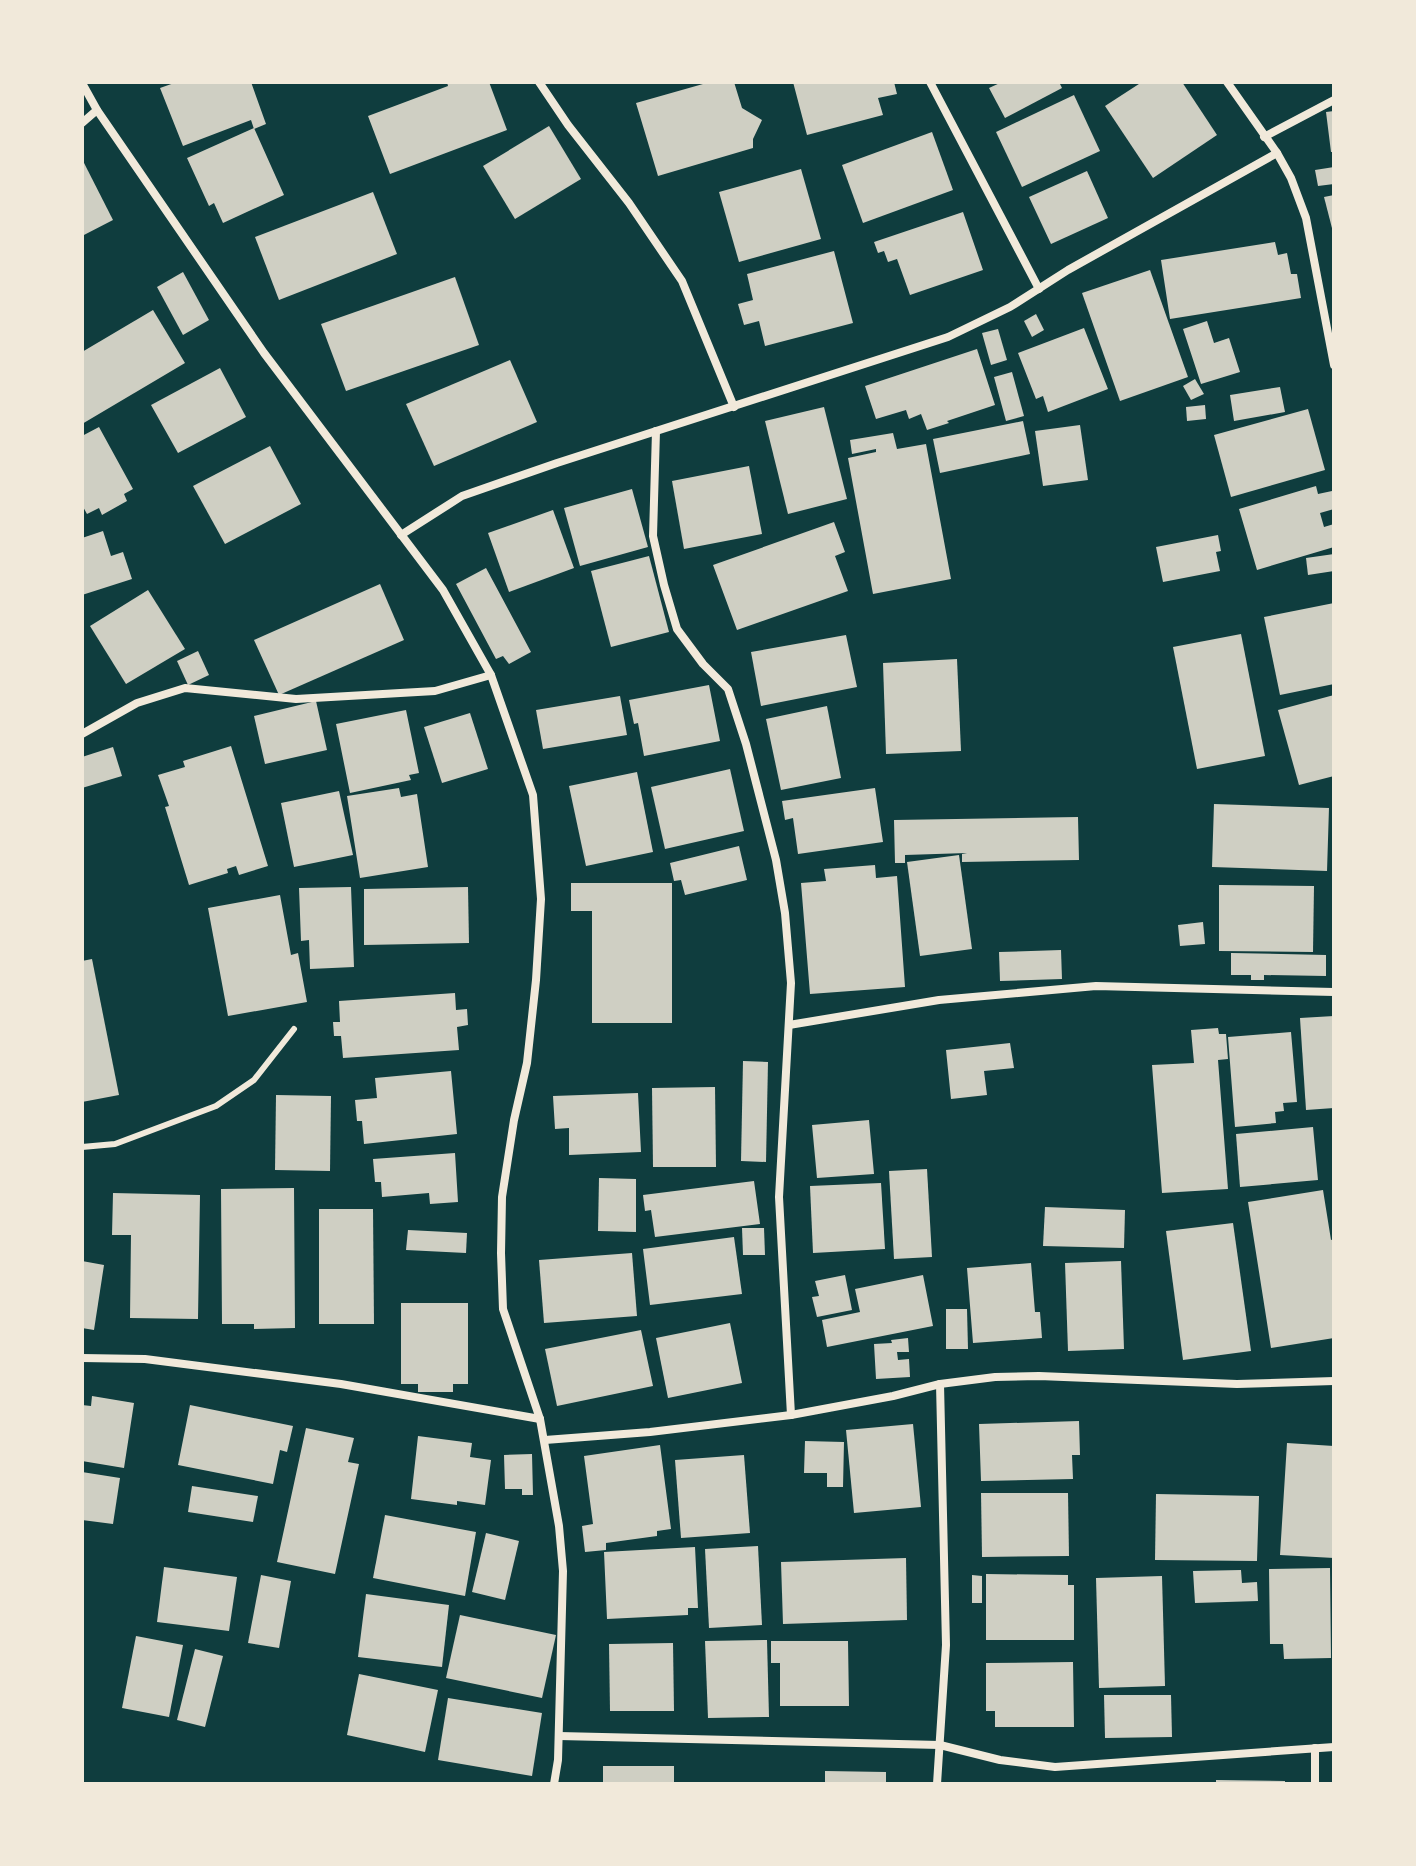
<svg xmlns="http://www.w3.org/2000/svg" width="1416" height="1866" viewBox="0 0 1416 1866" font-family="Inter,sans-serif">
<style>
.building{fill:#cfcfc3}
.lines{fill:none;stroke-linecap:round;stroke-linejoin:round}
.service{stroke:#f1e9da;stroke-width:6}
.minor{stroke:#f1e9da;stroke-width:8}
</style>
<rect width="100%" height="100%" fill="#0f3d3e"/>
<!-- building -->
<g class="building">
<polygon points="177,82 251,82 266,124 254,129 251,120 183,146 160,88"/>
<polygon points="447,82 489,82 507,130 390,174 368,116 448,86"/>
<polygon points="710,82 734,82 742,108 762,120 753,139 753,148 658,176 636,103"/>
<polygon points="793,82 894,82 897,94 878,98 883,115 807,135"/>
<polygon points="1002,82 1059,82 1062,88 1005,118 989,88"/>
<polygon points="1142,82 1182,82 1217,135 1153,178 1105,106"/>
<polygon points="1074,95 1100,151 1022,187 996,132"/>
<polygon points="1334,111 1334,152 1331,152 1326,112"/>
<polygon points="549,126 581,179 515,219 483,166"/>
<polygon points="254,128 284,195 223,223 214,203 209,206 187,158"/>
<polygon points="932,132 953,190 863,223 842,165"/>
<polygon points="82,159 113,220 82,236"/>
<polygon points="1334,167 1334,184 1318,186 1315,170"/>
<polygon points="801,169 821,239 739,262 719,192"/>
<polygon points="1087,171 1108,218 1051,244 1029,197"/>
<polygon points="373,192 397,254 279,300 255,237"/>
<polygon points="1334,195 1334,232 1333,232 1324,197"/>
<polygon points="963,212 983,270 910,295 897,259 888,262 884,251 878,253 874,242"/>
<polygon points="1275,242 1278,255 1287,253 1291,274 1297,274 1301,298 1170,319 1161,260"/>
<polygon points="834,251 853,323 765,346 759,321 744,325 738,304 753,300 747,274"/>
<polygon points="1150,270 1188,377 1120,401 1082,293"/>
<polygon points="183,272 209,320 183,335 157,287"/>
<polygon points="455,277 479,345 346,391 321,324"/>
<polygon points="153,310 185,363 82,424 82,352"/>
<polygon points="1036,314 1044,330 1032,337 1024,321"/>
<polygon points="1207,321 1214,343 1229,338 1240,372 1201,384 1183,329"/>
<polygon points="1084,328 1108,389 1048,412 1043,396 1036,399 1018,353"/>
<polygon points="998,329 1007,360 991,365 982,333"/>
<polygon points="977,349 995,405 947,421 949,423 927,430 921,414 909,419 906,410 876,419 865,386"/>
<polygon points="510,360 537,422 434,466 406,404"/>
<polygon points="220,368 246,417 178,453 151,405"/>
<polygon points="1012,372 1024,416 1006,421 994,377"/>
<polygon points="1195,379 1204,394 1191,400 1183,386"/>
<polygon points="1280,387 1285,412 1234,421 1230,395"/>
<polygon points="1205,405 1206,419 1187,421 1186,407"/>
<polygon points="824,407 847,499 788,514 765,421"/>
<polygon points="1308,409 1325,470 1231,497 1214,435"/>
<polygon points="1023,421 1030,454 940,473 933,439"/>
<polygon points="1080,425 1088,480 1043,486 1035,431"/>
<polygon points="99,427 133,489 124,494 127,501 102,515 99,508 87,514 82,505 82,436"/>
<polygon points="893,433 897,449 926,444 951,579 873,594 848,458 876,452 876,449 852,454 850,440"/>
<polygon points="270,446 301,504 225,544 193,486"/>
<polygon points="749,466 762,534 684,549 672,481"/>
<polygon points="1316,486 1318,494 1332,491 1334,509 1320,513 1324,527 1334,524 1334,547 1257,570 1239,509"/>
<polygon points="632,489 648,547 580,566 564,508"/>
<polygon points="553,510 574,568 509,592 488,533"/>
<polygon points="834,522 845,552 835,556 848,591 737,630 713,565"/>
<polygon points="103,531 111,556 123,552 132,579 82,595 82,538"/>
<polygon points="1218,535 1221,551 1216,552 1220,571 1163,582 1156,547"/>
<polygon points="1334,554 1334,571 1308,575 1306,558"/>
<polygon points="649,556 669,632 611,647 591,571"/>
<polygon points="486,568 531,652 509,664 503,656 496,659 456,584"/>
<polygon points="380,584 404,640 279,695 254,640"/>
<polygon points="148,590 185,649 126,684 90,626"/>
<polygon points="1334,603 1334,684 1280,695 1264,617"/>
<polygon points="1241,634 1265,756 1197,769 1173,647"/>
<polygon points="846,635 857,687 761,706 751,652"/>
<polygon points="198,651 209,675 188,685 177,661"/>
<polygon points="957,659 961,751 886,754 883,663"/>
<polygon points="709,685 720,741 644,756 638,723 634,724 629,700"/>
<polygon points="1334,695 1334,776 1299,785 1278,710"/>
<polygon points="620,696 627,735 543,749 536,710"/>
<polygon points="316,701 327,750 265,764 254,716"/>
<polygon points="827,706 841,778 781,790 766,719"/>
<polygon points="406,710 419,773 409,775 411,780 350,793 336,724"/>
<polygon points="470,713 488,769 442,783 424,727"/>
<polygon points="231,746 268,866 239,875 236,866 227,869 228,873 189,885 165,807 169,806 158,775 185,767 183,761"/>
<polygon points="113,747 122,776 82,788 82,757"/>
<polygon points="730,769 744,831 665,849 651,787"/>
<polygon points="637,772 653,852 586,866 569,786"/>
<polygon points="399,788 401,797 417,794 428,867 360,878 347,796"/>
<polygon points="875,788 883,842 798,854 793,818 785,820 782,801"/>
<polygon points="339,791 353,855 294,867 281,803"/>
<polygon points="1214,804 1329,808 1327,871 1212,867"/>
<polygon points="1078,817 1079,860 962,862 962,854 967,853 905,855 905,863 895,863 894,820"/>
<polygon points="739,846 747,880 685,895 681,880 674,881 670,863"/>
<polygon points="959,855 972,949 920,956 907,862"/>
<polygon points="875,865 876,878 897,876 905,987 810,994 801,883 826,881 824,869"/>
<polygon points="571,883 672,883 672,1023 592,1023 592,911 571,911"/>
<polygon points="1219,885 1314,886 1313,952 1219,951"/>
<polygon points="351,887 354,967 310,969 309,940 301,941 299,888"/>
<polygon points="468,887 469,943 364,945 364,889"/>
<polygon points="280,895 291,955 298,953 307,1002 228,1016 208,908"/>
<polygon points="1203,922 1205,944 1180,946 1178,925"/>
<polygon points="1061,950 1062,979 1000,981 999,952"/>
<polygon points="1231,953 1326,955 1326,976 1264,975 1264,980 1251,980 1251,975 1231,975"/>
<polygon points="92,959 119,1095 82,1102 82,961"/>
<polygon points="455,993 456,1010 467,1009 468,1025 457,1027 459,1050 343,1058 341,1036 334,1036 333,1022 340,1022 339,1001"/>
<polygon points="1334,1016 1334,1108 1306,1110 1300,1018"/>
<polygon points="1218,1028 1219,1034 1226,1034 1228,1059 1218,1060 1228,1189 1162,1193 1152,1065 1194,1063 1191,1030"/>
<polygon points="1291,1032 1297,1102 1283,1103 1284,1111 1275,1112 1276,1123 1235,1127 1228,1037"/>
<polygon points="1010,1043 1014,1068 984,1071 987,1095 951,1099 946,1050"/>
<polygon points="743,1061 768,1062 766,1162 741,1161"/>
<polygon points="451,1071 457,1134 364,1144 362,1121 357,1121 355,1100 377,1098 375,1078"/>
<polygon points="715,1087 716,1167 653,1167 652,1088"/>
<polygon points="638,1093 641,1152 569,1155 569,1128 555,1129 553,1096"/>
<polygon points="276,1095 331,1096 330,1171 275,1170"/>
<polygon points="869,1120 874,1174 817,1178 812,1125"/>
<polygon points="1313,1127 1318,1180 1240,1187 1236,1134"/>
<polygon points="455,1153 458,1202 430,1204 429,1193 382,1197 381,1182 375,1182 373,1159"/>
<polygon points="927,1169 932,1257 894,1259 889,1171"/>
<polygon points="599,1178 636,1179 636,1232 598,1231"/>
<polygon points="754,1181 760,1224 655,1237 651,1210 645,1211 643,1195"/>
<polygon points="881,1183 885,1249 813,1253 810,1186"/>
<polygon points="294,1188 295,1328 254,1329 254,1324 222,1324 221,1189"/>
<polygon points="1323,1190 1331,1240 1334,1239 1334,1338 1271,1348 1248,1202"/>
<polygon points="113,1193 200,1195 198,1319 130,1318 131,1235 112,1235"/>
<polygon points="1045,1207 1125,1210 1124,1248 1043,1246"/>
<polygon points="319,1209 373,1209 374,1324 319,1324"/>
<polygon points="1233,1223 1251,1351 1183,1360 1166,1231"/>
<polygon points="742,1228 764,1228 765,1255 743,1255"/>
<polygon points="408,1230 467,1233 466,1253 406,1250"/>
<polygon points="734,1237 742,1294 650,1305 643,1249"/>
<polygon points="632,1253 637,1316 544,1323 539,1260"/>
<polygon points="82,1261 104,1265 94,1330 82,1328"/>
<polygon points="1121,1261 1124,1349 1068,1351 1065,1263"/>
<polygon points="1031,1263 1035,1312 1040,1312 1042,1338 973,1343 967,1268"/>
<polygon points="845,1275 852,1310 817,1317 812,1297 819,1296 815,1281"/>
<polygon points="923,1275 933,1326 827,1347 822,1320 860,1312 855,1289"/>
<polygon points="401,1303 468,1303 468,1384 453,1384 453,1392 418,1392 418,1384 401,1384"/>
<polygon points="946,1309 967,1309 968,1349 946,1349"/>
<polygon points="730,1323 742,1383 668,1398 656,1338"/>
<polygon points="641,1330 653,1386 557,1406 545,1349"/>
<polygon points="908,1338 909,1352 897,1352 898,1360 909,1359 910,1377 876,1379 874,1344 892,1343 891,1340"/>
<polygon points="92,1396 134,1403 124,1468 82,1461 82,1405 91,1406"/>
<polygon points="190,1405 293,1426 287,1452 280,1450 273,1484 178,1465"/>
<polygon points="1079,1421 1080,1455 1072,1455 1073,1479 981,1481 979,1424"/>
<polygon points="913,1424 921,1507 854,1513 846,1430"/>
<polygon points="306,1428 354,1438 348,1462 359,1464 335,1574 277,1562"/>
<polygon points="418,1436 472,1443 470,1457 491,1460 485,1505 457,1501 457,1505 411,1499"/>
<polygon points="805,1441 844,1442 843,1487 827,1487 827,1473 804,1473"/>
<polygon points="1287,1443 1334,1446 1334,1558 1280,1555"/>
<polygon points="660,1445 671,1529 657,1531 657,1536 606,1543 606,1550 585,1552 582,1526 593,1524 584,1456"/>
<polygon points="532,1454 533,1495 522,1495 522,1489 505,1489 504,1455"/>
<polygon points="744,1455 750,1533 681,1538 675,1460"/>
<polygon points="82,1472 120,1478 113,1524 82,1520"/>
<polygon points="192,1486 258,1496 253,1522 188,1512"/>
<polygon points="981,1493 1068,1493 1069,1556 982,1557"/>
<polygon points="1156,1494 1259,1496 1257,1561 1155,1560"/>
<polygon points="385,1515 476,1532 465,1596 373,1578"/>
<polygon points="486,1533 519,1541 505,1600 472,1592"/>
<polygon points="758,1546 762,1625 709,1628 705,1549"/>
<polygon points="695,1547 698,1608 688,1608 688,1615 607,1619 604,1552"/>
<polygon points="906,1558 907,1620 783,1624 781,1562"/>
<polygon points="164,1567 237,1577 229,1631 157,1622"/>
<polygon points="1330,1568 1331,1658 1284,1659 1283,1644 1270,1644 1269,1569"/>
<polygon points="1241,1570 1242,1583 1257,1582 1258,1601 1195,1603 1193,1571"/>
<polygon points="986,1574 1068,1575 1068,1585 1074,1585 1074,1640 986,1640"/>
<polygon points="261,1575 291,1581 279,1648 248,1643"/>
<polygon points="972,1575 982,1576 982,1603 972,1603"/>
<polygon points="1162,1576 1165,1686 1099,1688 1096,1578"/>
<polygon points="366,1594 449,1605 442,1667 358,1657"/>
<polygon points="460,1615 556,1635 542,1698 446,1678"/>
<polygon points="136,1636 183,1645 169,1717 122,1708"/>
<polygon points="767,1640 769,1717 708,1718 705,1641"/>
<polygon points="771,1641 848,1641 849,1706 780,1706 780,1663 771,1663"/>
<polygon points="673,1643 674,1711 610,1711 609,1644"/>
<polygon points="195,1649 223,1656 205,1727 177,1720"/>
<polygon points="1073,1662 1074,1727 995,1727 995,1711 986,1711 986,1663"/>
<polygon points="359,1674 438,1690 425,1752 347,1735"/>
<polygon points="1104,1695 1171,1695 1172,1737 1105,1738"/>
<polygon points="448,1698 542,1713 532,1776 438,1760"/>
<rect x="603" y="1766" width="71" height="18"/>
<polygon points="825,1771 886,1772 886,1784 825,1784"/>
<polygon points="1216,1780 1285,1781 1285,1784 1216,1784"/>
</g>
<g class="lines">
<!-- service -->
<polyline class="service" points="82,1147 115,1144 216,1106 254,1080 294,1029"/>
<!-- minor -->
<g class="minor">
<polyline points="539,82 568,125 629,203 682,281 734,407"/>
<polyline points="930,82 1039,289"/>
<polyline points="1227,82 1277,153 1291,178 1306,218 1334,365"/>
<polyline points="82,83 97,110 264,353 443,590 491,675 533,795 541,899 536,980 527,1063 514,1120 502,1197 501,1253 503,1309 540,1419 559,1526 563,1571 558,1760 554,1784"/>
<polyline points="82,123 97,110"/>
<polyline points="1264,137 1334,100"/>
<polyline points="656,431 653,536 664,585 677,629 703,664 728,689 746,744 776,860 785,913 791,983 779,1197 791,1415"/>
<polyline points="401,535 462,496 557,463 948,337 1010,307 1068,270 1277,153"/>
<polyline points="82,734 137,703 185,688 296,699 435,691 491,675"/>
<polyline points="789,1025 939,1000 1096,986 1334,992"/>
<polyline points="82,1358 145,1359 341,1384 540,1419"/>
<polyline points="545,1440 650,1432 791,1415 893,1396 940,1384 995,1377 1039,1376 1237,1384 1334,1381"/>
<polyline points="559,1736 940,1745 1000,1760 1055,1767 1334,1747"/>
<polyline points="1315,1748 1315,1784"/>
<polyline points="937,1784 946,1645 940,1384"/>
</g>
</g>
<!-- border -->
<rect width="1416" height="1866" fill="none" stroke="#f1e9da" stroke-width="168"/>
</svg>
